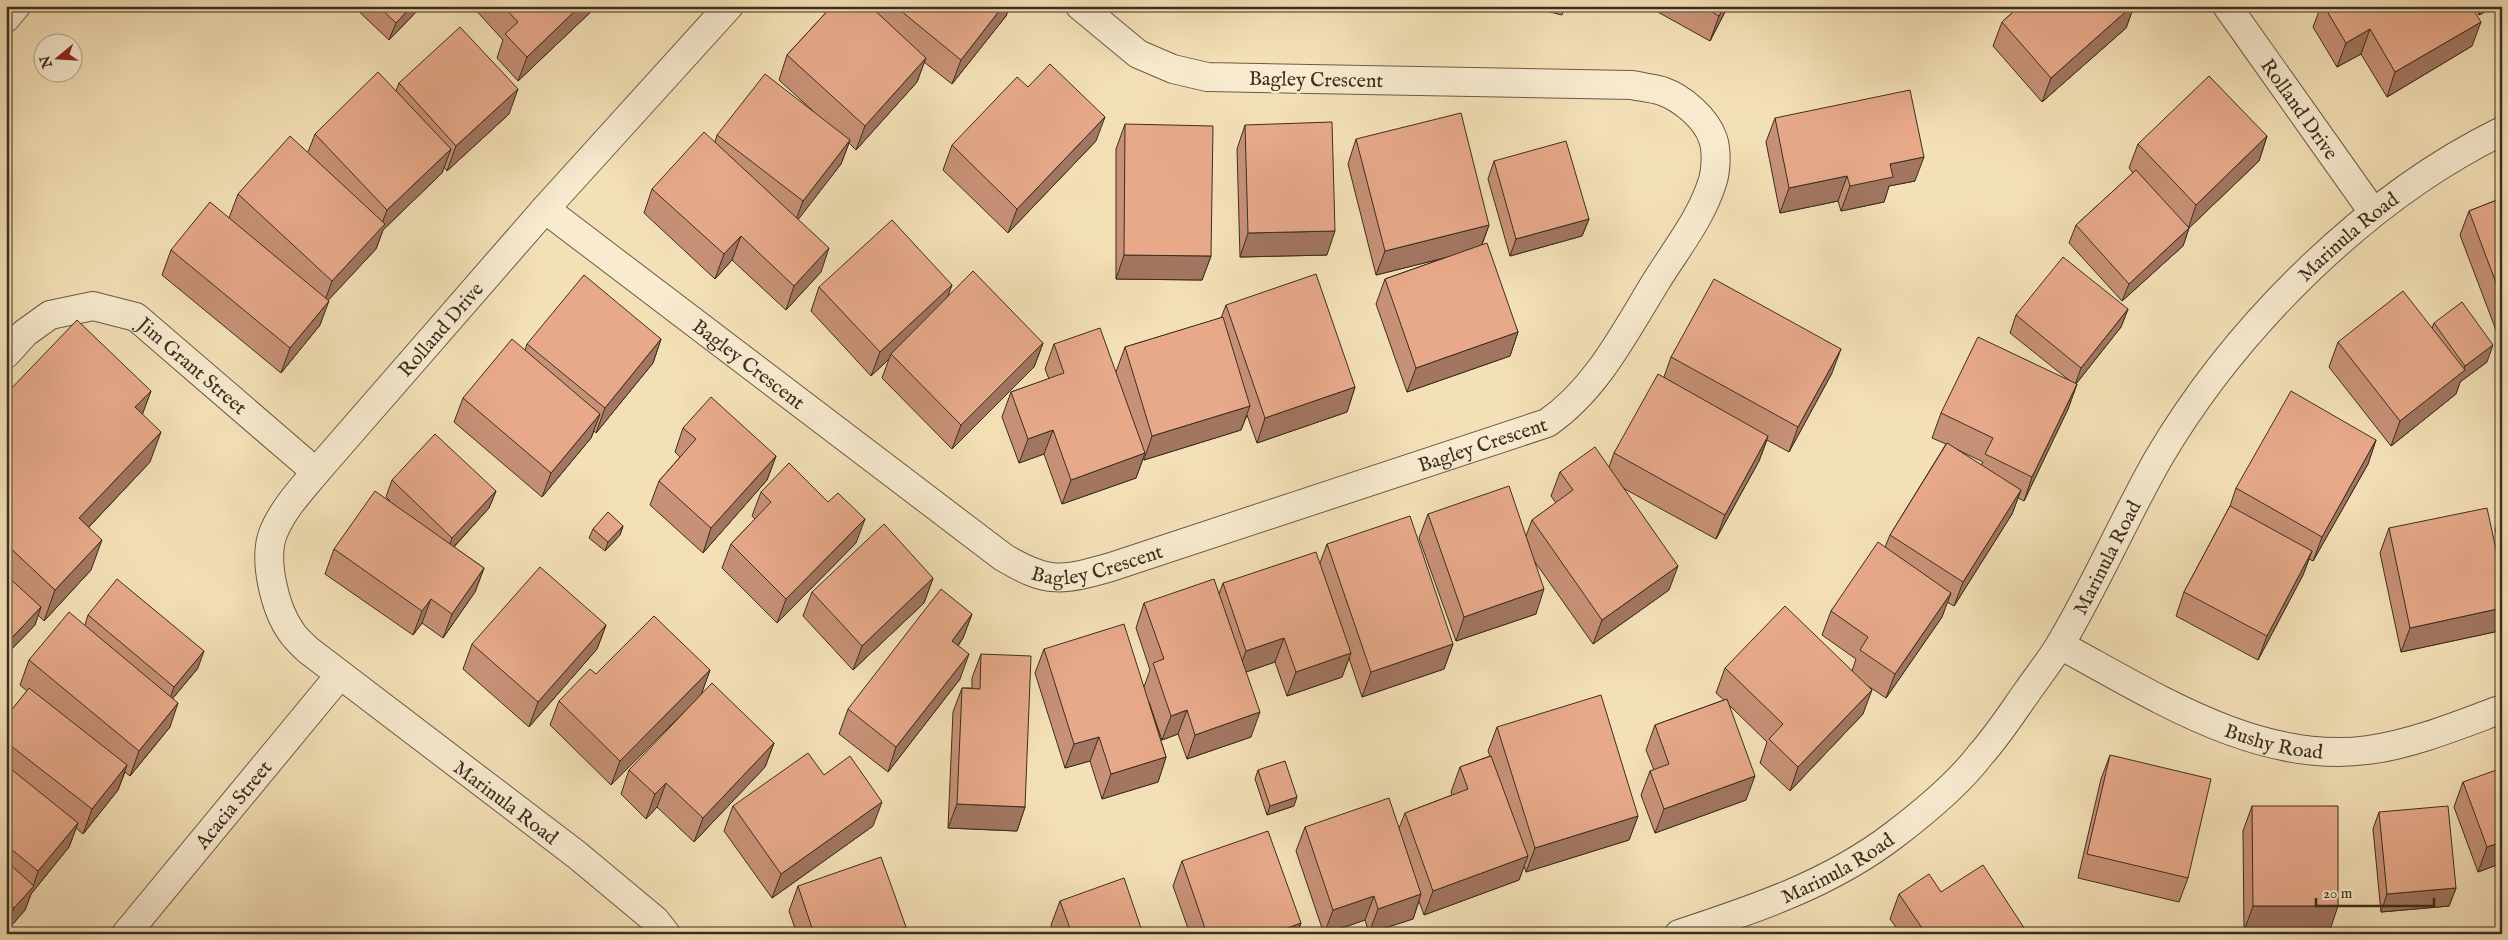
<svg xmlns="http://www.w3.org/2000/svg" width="2508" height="940" viewBox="0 0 2508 940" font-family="'IM FELL English',serif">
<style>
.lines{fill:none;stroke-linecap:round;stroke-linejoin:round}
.minor-casing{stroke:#6a5a44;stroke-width:30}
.minor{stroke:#f8ebd0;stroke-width:28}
.wall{fill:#c79177;stroke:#3c2e1e;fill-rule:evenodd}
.shaded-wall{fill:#a27661;stroke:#3c2e1e}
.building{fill:#e7a98a;stroke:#3c2e1e}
.labels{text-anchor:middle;stroke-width:5;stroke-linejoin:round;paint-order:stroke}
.street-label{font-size:20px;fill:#3c2e1e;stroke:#f8ebd0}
</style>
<rect width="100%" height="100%" fill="#f4e0b7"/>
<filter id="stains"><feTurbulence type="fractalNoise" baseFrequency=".004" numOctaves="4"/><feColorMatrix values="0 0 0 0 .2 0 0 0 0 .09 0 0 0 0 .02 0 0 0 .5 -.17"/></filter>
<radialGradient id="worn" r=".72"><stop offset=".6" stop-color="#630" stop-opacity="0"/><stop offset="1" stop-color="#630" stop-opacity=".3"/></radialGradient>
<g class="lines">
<defs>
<g id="minor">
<path id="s1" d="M 2227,6 L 2373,212"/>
<polyline points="6,18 16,6"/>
<path id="s2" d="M 545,209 L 1003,557 C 1048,584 1062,581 1111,567 L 1547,423 C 1597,389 1626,330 1657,280 C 1677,248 1702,217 1713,180 C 1716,169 1717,151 1713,139 C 1706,118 1682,98 1662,91 C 1652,88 1641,87 1632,85 L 1207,77 L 1173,69 L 1138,54 L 1080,6"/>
<path id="s3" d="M 6,354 L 25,333 L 50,315 L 93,306 L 136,317 L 316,472"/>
<path id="s4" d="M 2060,645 C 2153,695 2258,765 2368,750 C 2413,744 2459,725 2502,709"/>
<path id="s5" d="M 126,934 L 339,676"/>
<path id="s6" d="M 666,934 L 655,920 L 577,855 L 308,650 C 302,644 296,639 292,633 C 275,610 262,558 274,531 C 284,508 301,490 316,472 L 545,209 L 729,6"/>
<path id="s7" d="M 1679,934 C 1755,909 1830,884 1894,835 C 1923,813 1959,783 1981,754 C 1998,735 2012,713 2027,692 C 2038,676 2051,660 2061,643 C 2096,584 2124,519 2158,459 C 2235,328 2365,198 2502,131"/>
</g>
</defs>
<!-- minor casing -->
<use href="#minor" class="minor-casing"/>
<!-- minor -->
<use href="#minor" class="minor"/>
</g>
<!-- wall -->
<g class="wall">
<polygon points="353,6 419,6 417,11 389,40"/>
<polygon points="472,6 597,6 518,81 497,58 503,40"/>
<polygon points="832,6 1010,6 1006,16 952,84 924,62 917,82 856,150 849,143 841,164 798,219 821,272 786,310 732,260 715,279 644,213 652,189 715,142 717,135 813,111 779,80 787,55"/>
<polygon points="1535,6 1565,6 1562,15 1534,8"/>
<polygon points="1647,6 1728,6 1710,41"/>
<polygon points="2020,6 2134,6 2126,28 2042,102 1993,46 2002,22"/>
<polygon points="2321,6 2471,6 2472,46 2387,97 2361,54 2337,67 2313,27"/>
<polygon points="2475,6 2496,6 2479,15"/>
<polygon points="399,83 509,114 447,171 444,167 442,173 383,230 376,249 328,300 320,325 281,373 162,275 171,250 229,218 238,194 308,152 315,134 396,91"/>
<polygon points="1028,87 1096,141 1008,233 943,170 952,145"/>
<polygon points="1775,118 1915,181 1889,186 1884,202 1841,211 1838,201 1780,213 1766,142"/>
<polygon points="1125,124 1211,256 1202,280 1116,279 1116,149"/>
<polygon points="1245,125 1327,255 1240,257 1237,149"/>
<polygon points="2267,136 2259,161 2189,228 2183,246 2122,301 2069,243 2076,225 2133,173 2129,168 2138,144"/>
<polygon points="1356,139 1489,225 1482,245 1518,332 1510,356 1407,392 1376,304 1385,279 1444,258 1376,275 1348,164"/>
<polygon points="1494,161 1589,219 1582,236 1510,256 1488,179"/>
<polygon points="2502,198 2502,346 2460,235 2469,211"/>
<polygon points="952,285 947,297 1043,343 1034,367 952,449 882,378 889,359 871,376 811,311 819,287"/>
<polygon points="1226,305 1355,387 1347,412 1257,443 1247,415 1241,430 1144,460 1143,459 1136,478 1062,504 1044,454 1019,463 1002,417 1011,392 1049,379 1045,369 1054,344 1116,372 1125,347 1221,318"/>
<path d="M 2128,309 L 2121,327 L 2076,384 L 2077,384 L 2068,409 L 2024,501 L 2018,498 L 2012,514 L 1954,606 L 1947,602 L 1942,617 L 1886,698 L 1868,686 L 1863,714 L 1790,791 L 1760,763 L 1767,742 L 1729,705 L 1746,800 L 1655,833 L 1641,795 L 1650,771 L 1654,770 L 1646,750 L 1655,725 L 1724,700 L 1716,693 L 1725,668 L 1852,671 L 1856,659 L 1822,635 L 1831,611 L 1885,547 L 1890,535 L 1946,444 L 1932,438 L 1941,413 L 2070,381 L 2010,333 L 2016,315 ZM 1954,448 L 1983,462 L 1981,465 Z"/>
<polygon points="2434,323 2487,362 2460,382 2456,394 2391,446 2329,367 2338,342 2432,328"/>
<polygon points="661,339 653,363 596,433 594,431 591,438 542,497 454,422 463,398 525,350 527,344"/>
<polygon points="1671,357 1832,373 1789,452 1767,440 1759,461 1716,539 1623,488 1669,590 1593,644 1535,562 1536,614 1456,641 1419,538 1428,514 1526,536 1532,520 1556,503 1551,496 1560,472 1609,467 1614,453 1664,377"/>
<polygon points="151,391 142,414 150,462 89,527 91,570 44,621 38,615 35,625 6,655 6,394"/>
<polygon points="683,428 776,456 767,480 703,553 650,505 659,481 680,457 675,452"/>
<polygon points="2376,440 2368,464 2313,561 2309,559 2303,575 2258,660 2176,616 2184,592 2230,506 2236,488"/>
<polygon points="392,480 496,491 489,508 454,547 484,568 475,592 443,638 422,623 413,635 325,574 334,549 390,501 386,497"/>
<polygon points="761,492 828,502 856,543 777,623 722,568 731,544 755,519 752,516"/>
<polygon points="2501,512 2502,512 2502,552 2495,530"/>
<polygon points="623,526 620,535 605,551 589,538 593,529"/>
<polygon points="2389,528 2502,577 2502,625 2499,631 2401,652 2380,553"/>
<polygon points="1327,544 1453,644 1444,669 1362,697 1349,658 1342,677 1287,696 1275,662 1246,672 1251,737 1187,759 1178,734 1162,740 1149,702 1166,757 1158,782 1102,799 1090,761 1065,768 1035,673 1044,649 1144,687 1150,670 1136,628 1144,603 1219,594 1223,583 1320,563"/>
<polygon points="933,578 924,603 853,670 803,616 812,592"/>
<polygon points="972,614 963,638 958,646 960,679 888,772 839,734 848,709"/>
<polygon points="88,615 198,668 173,698 170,727 130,776 125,772 118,790 83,834 76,828 69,847 31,894 25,910 6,932 6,717 27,691 20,685 29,660 85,625"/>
<polygon points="606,625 597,649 529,727 463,669 472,644"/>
<polygon points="981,654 1025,807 1017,831 948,828 953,712 962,688 972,688 972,678"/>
<polygon points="710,670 701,695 611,785 550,725 559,701 596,674"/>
<polygon points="1497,727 1638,816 1629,840 1526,872 1524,866 1519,880 1424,915 1419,901 1413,919 1369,933 1365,920 1324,934 1296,851 1305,827 1399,828 1405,813 1452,795 1451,792 1460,767 1490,756 1488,751"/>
<polygon points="774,743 765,767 694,842 657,807 646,819 621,794 629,770"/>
<polygon points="2110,755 2188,878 2179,902 2078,878 2101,779"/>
<polygon points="1258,770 1294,806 1267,815 1255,779"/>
<polygon points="824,775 873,826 772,898 724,831 733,806"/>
<polygon points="2463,782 2502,863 2478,872 2454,807"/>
<polygon points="2252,806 2330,930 2244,931 2243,831"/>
<polygon points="2379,812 2456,888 2449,906 2381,912 2373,829"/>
<polygon points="1182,861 1301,923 1297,934 1190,934 1173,886"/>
<polygon points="798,886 903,934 797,934 789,911"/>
<polygon points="1941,892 2028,934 1901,934 1890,919 1899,894"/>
<polygon points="1060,901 1143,934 1054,934 1051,925"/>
</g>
<!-- shaded-wall -->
<g class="shaded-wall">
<polygon points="412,6 419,6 417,11 389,40 396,23"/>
<polygon points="580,6 597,6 518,81 527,57"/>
<polygon points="1003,6 1010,6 1006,16 952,84 961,60"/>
<polygon points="1162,6 1212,6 1161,9"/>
<polygon points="1475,6 1512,6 1510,11"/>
<polygon points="1724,6 1728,6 1710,41 1719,16"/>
<polygon points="2132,6 2134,6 2126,28 2042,102 2051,78"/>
<polygon points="2483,6 2496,6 2479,15"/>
<polygon points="2481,22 2472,46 2387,97 2395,72"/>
<polygon points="2370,29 2361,54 2337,67 2346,43"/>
<polygon points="926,58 917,82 856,150 865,126"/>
<polygon points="518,89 509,114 447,171 456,146"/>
<polygon points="1105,117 1096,141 1008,233 1017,209"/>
<polygon points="2267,136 2259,161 2188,229 2196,205"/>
<polygon points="850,140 841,164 794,225 803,201"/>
<polygon points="451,149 442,173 383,230 376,249 323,306 332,281 380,229 387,210"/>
<polygon points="1924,157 1915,181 1889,186 1884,202 1841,211 1850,186 1890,164"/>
<polygon points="1847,176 1838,201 1780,213 1789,188"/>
<polygon points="1589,219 1582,236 1510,256 1516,239"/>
<polygon points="1489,225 1480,249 1376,275 1385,251"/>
<polygon points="2189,228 2183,246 2122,301 2129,284"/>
<polygon points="1335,231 1327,255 1240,257 1248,233"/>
<polygon points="741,236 732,260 715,279 724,254"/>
<polygon points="829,248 821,272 786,310 794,286"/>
<polygon points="1124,255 1211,256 1202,280 1116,279"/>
<polygon points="952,285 943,309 891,354 889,359 871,376 880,352"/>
<polygon points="329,301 320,325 281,373 290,348"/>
<polygon points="2128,309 2121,327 2075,385 2081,368"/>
<polygon points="1518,332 1510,356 1407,392 1416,368"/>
<polygon points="661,339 653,363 596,433 605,408"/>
<polygon points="1043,343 1034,367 952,449 961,425"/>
<polygon points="2493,345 2487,362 2460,382 2456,394 2391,446 2400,421 2463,371 2465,366"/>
<polygon points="1841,349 1832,373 1789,452 1798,427"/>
<polygon points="2077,384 2068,409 2024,501 2032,477"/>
<polygon points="1355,387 1347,412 1257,443 1265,418"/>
<polygon points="151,391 140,421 135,407"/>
<polygon points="1250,406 1241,430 1144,460 1152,436"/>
<polygon points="600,414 591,438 542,497 551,473"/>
<polygon points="1053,430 1044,454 1019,463 1028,439"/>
<polygon points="161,432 150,462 68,549 79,518"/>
<polygon points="1768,436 1759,461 1716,539 1725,515"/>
<polygon points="2376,440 2368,464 2313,561 2322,537"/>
<polygon points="1145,453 1136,478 1062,504 1071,480"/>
<polygon points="776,456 767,480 703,553 711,528"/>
<polygon points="2021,490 2012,514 1954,606 1963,582"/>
<polygon points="496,491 489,508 446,555 452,538"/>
<polygon points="865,519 856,543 777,623 786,599"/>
<polygon points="623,526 620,535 605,551 608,542"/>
<polygon points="102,540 91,570 44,621 55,590"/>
<polygon points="2312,551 2303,575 2258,660 2267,636"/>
<polygon points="1678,566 1669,590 1593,644 1602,620"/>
<polygon points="484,568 475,592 443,638 452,614"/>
<polygon points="933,578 924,603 853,670 862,646"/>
<polygon points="1544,589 1536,614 1456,641 1464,617"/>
<polygon points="1951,593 1942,617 1886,698 1895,674"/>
<polygon points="431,599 422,623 413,635 422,611"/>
<polygon points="41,607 35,625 6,655 6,644"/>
<polygon points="2502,608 2502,625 2499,631 2401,652 2410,628"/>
<polygon points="972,614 963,638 943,665 952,641"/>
<polygon points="606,625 597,649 529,727 538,702"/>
<polygon points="1284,638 1275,662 1237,675 1246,651"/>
<polygon points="1453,644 1444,669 1362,697 1371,672"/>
<polygon points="204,651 198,668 168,704 174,687"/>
<polygon points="1351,653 1342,677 1287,696 1296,672"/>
<polygon points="969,654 960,679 888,772 896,747"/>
<polygon points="710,670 701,695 611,785 620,761"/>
<polygon points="1872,690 1863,714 1790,791 1798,767"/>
<polygon points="178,703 170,727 130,776 139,751"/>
<polygon points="1187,710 1178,734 1162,740 1171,716"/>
<polygon points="1260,712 1251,737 1187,759 1195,735"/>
<polygon points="1099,737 1090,761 1065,768 1074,744"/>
<polygon points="774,743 765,767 694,842 703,818"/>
<polygon points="1166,757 1158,782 1102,799 1111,774"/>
<polygon points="127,765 118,790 83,834 92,809"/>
<polygon points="1755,776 1746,800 1655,833 1664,809"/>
<polygon points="666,783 657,807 646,819 655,794"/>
<polygon points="1297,797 1294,806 1267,815 1270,806"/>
<polygon points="882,802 873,826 772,898 781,874"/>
<polygon points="957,804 1025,807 1017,831 948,828"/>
<polygon points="1638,816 1629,840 1526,872 1535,848"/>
<polygon points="78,823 69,847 31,894 25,910 6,932 14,908 33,887 38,871"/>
<polygon points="2502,842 2502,863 2478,872 2487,847"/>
<polygon points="1528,856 1519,880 1424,915 1433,891"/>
<polygon points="2456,888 2449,906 2381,912 2387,894"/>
<polygon points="1421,894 1413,919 1369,933 1378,909"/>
<polygon points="1374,896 1365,920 1324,934 1333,910"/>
<polygon points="2253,906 2338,906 2330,930 2244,931"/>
<polygon points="1301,923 1297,934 1271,934"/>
<polygon points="906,927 903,934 886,934"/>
</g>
<!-- building -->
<g class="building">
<polygon points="378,6 412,6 396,23"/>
<polygon points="503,6 580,6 527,57 505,34 518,22"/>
<polygon points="832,6 870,6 926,58 865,126 787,55"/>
<polygon points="895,6 1003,6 961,60"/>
<polygon points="1701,6 1724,6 1719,16"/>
<polygon points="2020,6 2132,6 2051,78 2002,22"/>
<polygon points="2324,6 2471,6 2481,22 2395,72 2370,29 2346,43"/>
<polygon points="460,27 518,89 456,146 399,83"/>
<polygon points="1050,64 1105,117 1017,209 952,145 1017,77 1028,87"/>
<polygon points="378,72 451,149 387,210 315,134"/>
<polygon points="765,74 850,140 803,201 717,135"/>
<polygon points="2209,76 2267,136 2196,205 2138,144"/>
<polygon points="1910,90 1924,157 1890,164 1893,177 1850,186 1847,176 1789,188 1775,118"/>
<polygon points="1461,113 1489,225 1385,251 1356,139"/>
<polygon points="1332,122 1335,231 1248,233 1245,125"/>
<polygon points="1125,124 1213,126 1211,256 1124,255"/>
<polygon points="704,132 829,248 794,286 741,236 724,254 652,189"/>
<polygon points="290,136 385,224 332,281 238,194"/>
<polygon points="1566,141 1589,219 1516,239 1494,161"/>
<polygon points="2136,170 2189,228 2129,284 2076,225"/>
<polygon points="2502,198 2502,299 2469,211"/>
<polygon points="210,202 329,301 290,348 171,250"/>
<polygon points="892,220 952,285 880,352 819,287"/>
<polygon points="1487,243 1518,332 1416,368 1385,279"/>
<polygon points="2063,257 2128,309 2081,368 2016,315"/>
<polygon points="973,271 1043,343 961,425 891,354"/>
<polygon points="1316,274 1355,387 1265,418 1226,305"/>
<polygon points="584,275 661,339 605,408 527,344"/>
<polygon points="1714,279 1841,349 1798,427 1671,357"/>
<polygon points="2403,291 2465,370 2400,421 2338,342"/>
<polygon points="2462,302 2493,345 2465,366 2434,323"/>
<polygon points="1223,317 1250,406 1152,436 1125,347"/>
<polygon points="77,320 151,391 135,407 161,432 79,518 102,540 55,590 6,544 6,394"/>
<polygon points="1100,328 1145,453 1071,480 1053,430 1028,439 1011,392 1064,373 1054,344"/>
<polygon points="1978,337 2077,384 2032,477 1985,454 1993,438 1941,413"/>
<polygon points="512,339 600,414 551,473 463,398"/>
<polygon points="1658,374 1768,436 1725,515 1614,453"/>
<polygon points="2291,391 2376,440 2322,537 2236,488"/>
<polygon points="711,397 776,456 711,528 659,481 696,439 683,428"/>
<polygon points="435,434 496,491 452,538 392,480"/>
<polygon points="1947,443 2021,490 1963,582 1890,535"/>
<polygon points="1595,447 1678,566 1602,620 1532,520 1573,490 1560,472"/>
<polygon points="789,463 828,502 838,493 865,519 786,599 731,544 771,502 761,492"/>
<polygon points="1509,486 1544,589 1464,617 1428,514"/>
<polygon points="375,491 484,568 452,614 431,599 422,611 334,549"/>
<polygon points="2230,506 2312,551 2267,636 2184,592"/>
<polygon points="2487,508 2502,577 2502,608 2410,628 2389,528"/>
<polygon points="608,512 623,526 608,542 593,529"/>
<polygon points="1410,516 1453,644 1371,672 1327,544"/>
<polygon points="884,524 933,578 862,646 812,592"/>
<polygon points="1878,542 1951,593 1895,674 1860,650 1868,637 1831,611"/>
<polygon points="1316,552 1351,653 1296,672 1284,638 1246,651 1223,583"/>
<polygon points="540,567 606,625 538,702 472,644"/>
<polygon points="6,575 41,607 6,644"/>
<polygon points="117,579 204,651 174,687 88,615"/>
<polygon points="1214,579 1260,712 1195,735 1187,710 1171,716 1153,663 1164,659 1144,603"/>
<polygon points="941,589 972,614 952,641 969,654 896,747 848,709"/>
<polygon points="1785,606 1872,690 1798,767 1769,739 1783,724 1725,668"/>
<polygon points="69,612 178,703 139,751 29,660"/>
<polygon points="654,616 710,670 620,761 559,701 590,669 596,674"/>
<polygon points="1124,624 1166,757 1111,774 1099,737 1074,744 1044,649"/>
<polygon points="981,654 1031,656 1025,807 957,804 962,688 980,689"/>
<polygon points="712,683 774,743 703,818 666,783 655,794 629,770"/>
<polygon points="29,688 127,765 92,809 6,742 6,717"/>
<polygon points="1601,695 1638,816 1535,848 1497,727"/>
<polygon points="1727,699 1755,776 1664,809 1650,771 1669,764 1655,725"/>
<polygon points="808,753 824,775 850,756 882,802 781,874 733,806"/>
<polygon points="2110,755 2211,779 2188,878 2087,854"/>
<polygon points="1491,756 1528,856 1433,891 1405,813 1468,789 1460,767"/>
<polygon points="1285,761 1297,797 1270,806 1258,770"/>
<polygon points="6,765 78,823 38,871 6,845"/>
<polygon points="2502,768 2502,842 2487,847 2463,782"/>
<polygon points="1389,798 1421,894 1378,909 1374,896 1333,910 1305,827"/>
<polygon points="2252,806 2338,806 2338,906 2253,906"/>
<polygon points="2448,806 2456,888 2387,894 2379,812"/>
<polygon points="1268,831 1301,923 1271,934 1207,934 1182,861"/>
<polygon points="881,857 906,927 886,934 814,934 798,886"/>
<polygon points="6,861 34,886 14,908 6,901"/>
<polygon points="1983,865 2028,934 1926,934 1899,894 1929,874 1941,892"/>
<polygon points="1124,878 1143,934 1072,934 1060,901"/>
</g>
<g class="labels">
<!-- street labels -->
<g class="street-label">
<text transform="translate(1316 79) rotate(1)" y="7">Bagley Crescent</text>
<text dy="7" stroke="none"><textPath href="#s1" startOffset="126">Rolland Drive</textPath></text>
<text dy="7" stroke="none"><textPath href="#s7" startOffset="996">Marinula Road</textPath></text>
<text dy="7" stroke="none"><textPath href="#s6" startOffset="850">Rolland Drive</textPath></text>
<text dy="7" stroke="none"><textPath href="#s2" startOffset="256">Bagley Crescent</textPath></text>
<text dy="7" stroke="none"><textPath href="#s3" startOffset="222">Jim Grant Street</textPath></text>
<text dy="7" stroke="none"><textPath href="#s2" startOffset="1080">Bagley Crescent</textPath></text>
<text dy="7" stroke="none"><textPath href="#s7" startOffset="591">Marinula Road</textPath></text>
<text dy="7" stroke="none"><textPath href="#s2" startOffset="675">Bagley Crescent</textPath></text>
<text dy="7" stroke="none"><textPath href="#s4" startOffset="236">Bushy Road</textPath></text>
<text transform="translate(506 802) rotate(37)" y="7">Marinula Road</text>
<text dy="7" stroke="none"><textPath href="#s5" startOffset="168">Acacia Street</textPath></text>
<text dy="7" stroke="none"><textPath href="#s7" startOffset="172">Marinula Road</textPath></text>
</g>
</g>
<!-- margin -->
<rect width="2508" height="940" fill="none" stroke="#f4e0b7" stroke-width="25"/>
<rect x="8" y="8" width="2493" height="925" fill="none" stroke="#3c2e1e" stroke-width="2.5"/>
<rect x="12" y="12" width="2483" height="915" fill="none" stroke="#3c2e1e"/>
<!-- north arrow -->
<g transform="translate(58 58) rotate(252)"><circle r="24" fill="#f8ebd0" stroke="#ad9f89"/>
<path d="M0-4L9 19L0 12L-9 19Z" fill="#8f2418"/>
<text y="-8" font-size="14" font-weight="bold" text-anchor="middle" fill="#3c2e1e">N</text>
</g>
<!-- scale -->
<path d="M2316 898v8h118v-8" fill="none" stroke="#3c2e1e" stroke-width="2.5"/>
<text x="2323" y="898" font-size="15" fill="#3c2e1e" stroke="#f8ebd0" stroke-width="4" paint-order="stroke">20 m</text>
<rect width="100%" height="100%" filter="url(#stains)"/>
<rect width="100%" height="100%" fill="url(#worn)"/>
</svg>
